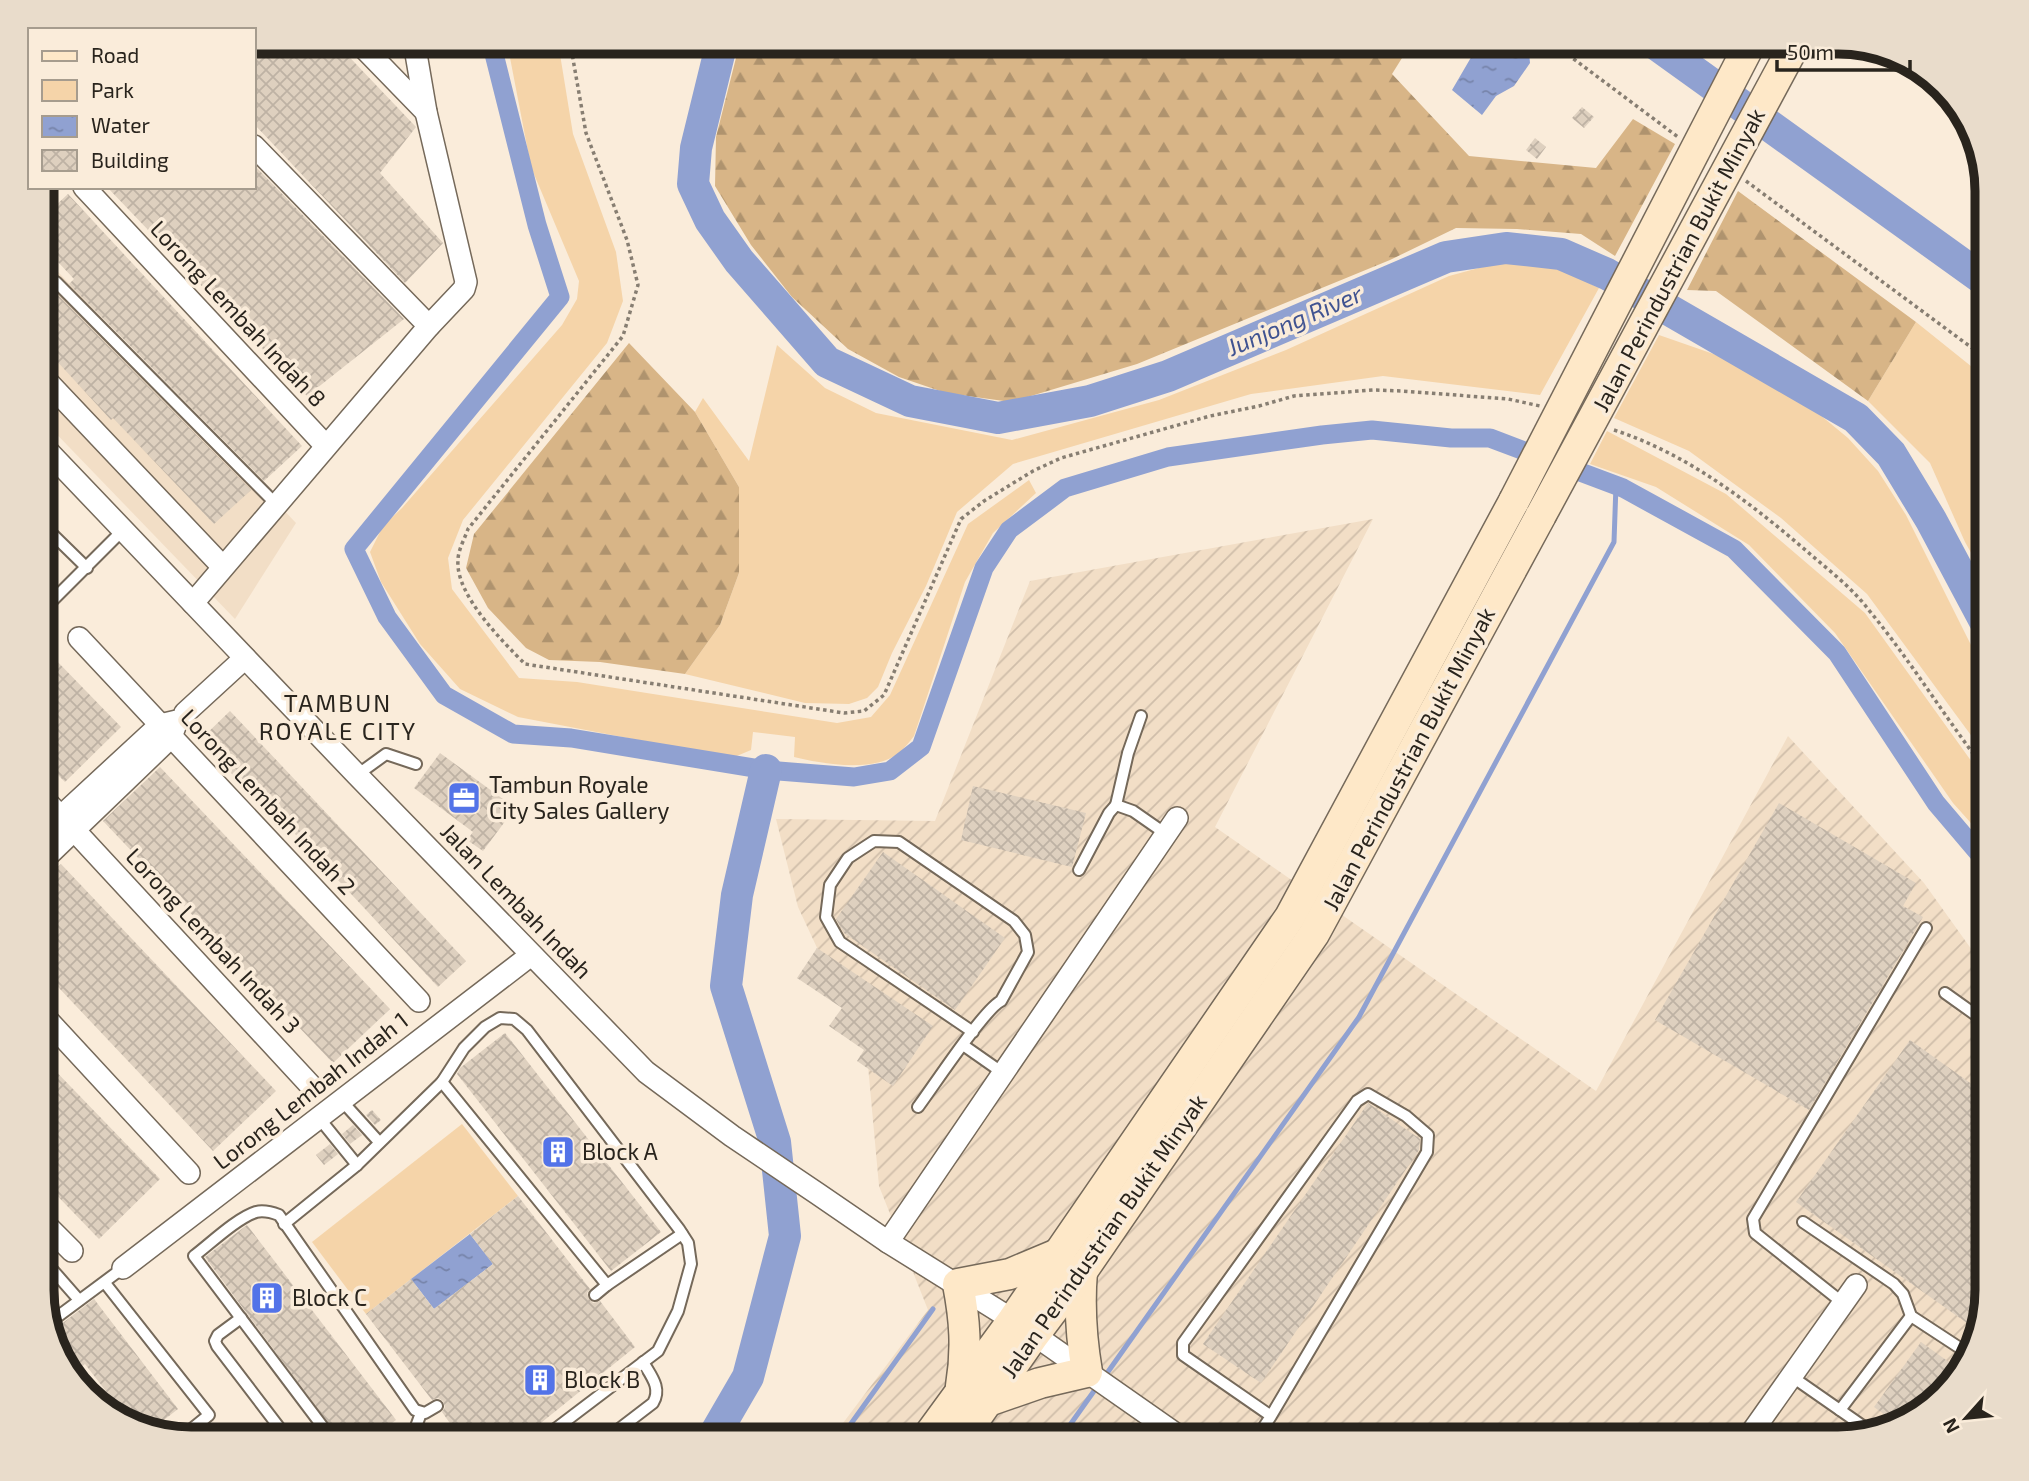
<svg xmlns="http://www.w3.org/2000/svg" width="2029" height="1481" viewBox="0 0 2029 1481" font-family="'Exo 2',sans-serif">
<style>
.built{fill:#f2dec6}
.industrial{fill:url(#industrial-furrows)}
.green{fill:#f5d4a9}
.forest{fill:url(#forest-firs)}
.water{fill:url(#water-ripples)}
.lines{fill:none;stroke-linecap:round;stroke-linejoin:round}
.stream{stroke:#90a1d1;stroke-width:5}
.canal{stroke:#90a1d1;stroke-width:19}
.river{stroke:#90a1d1;stroke-width:32}
.building{fill:url(#building-cross-hatch)}
.service-casing{stroke:#75695a;stroke-width:14}
.minor-casing{stroke:#75695a;stroke-width:24}
.secondary-casing{stroke:#75695a;stroke-width:33}
.path{stroke:#877e72;stroke-width:3.5;stroke-dasharray:3.5 3.5;stroke-linecap:butt}
.service{stroke:#fff;stroke-width:10}
.minor{stroke:#fff;stroke-width:21}
.secondary{stroke:#fee8c8;stroke-width:30}
.secondary-bridge-casing{stroke:#75695a;stroke-width:33;stroke-linecap:butt}
.secondary-bridge{stroke:#fee8c8;stroke-width:30}
.labels{text-anchor:middle;stroke-width:7;stroke-linejoin:round;paint-order:stroke}
.street-label{font-size:23px;fill:#29241d;stroke:#faecda}
.poi-label{font-size:23px;fill:#29241d;stroke:#faecda;text-anchor:start}
.water-label{font-size:24px;font-style:italic;fill:#405391;stroke:#faecda}
.neighbourhood-label{font-size:24px;letter-spacing:2px;fill:#29241d;stroke:#faecda}
.rim{fill:none;stroke:#29241d;stroke-width:9}
</style>
<defs>
<pattern id="industrial-furrows" width="10" height="10" patternUnits="userSpaceOnUse" patternTransform="scale(1.75)"><rect width="10" height="10" fill="#f2dec6"/><path d="M-1 1l2-2M0 10L10 0M9 11l2-2" fill="none" stroke="#d0beaa"/></pattern>
<pattern id="forest-firs" width="22" height="20" patternUnits="userSpaceOnUse" patternTransform="scale(1.75)"><rect width="22" height="20" fill="#d8b587"/><path d="M5 1l3.5 6h-7zM16 11l3.5 6h-7z" fill="#af936e"/></pattern>
<pattern id="water-ripples" width="26" height="14" patternUnits="userSpaceOnUse" patternTransform="scale(1.75)"><rect width="26" height="14" fill="#90a1d1"/><path d="M2 4q2-2 4 0t4 0M15 11q2-2 4 0t4 0" fill="none" stroke="#7683a9"/></pattern>
<pattern id="building-cross-hatch" width="8" height="8" patternUnits="userSpaceOnUse" patternTransform="scale(1.75)"><rect width="8" height="8" fill="#ded0bf"/><path d="M0 0l8 8M0 8l8-8" fill="none" stroke="#beb2a4"/></pattern>
</defs>
<rect width="100%" height="100%" fill="#faecda"/>
<!-- built -->
<polygon class="built" points="42,255 296,523 235,619 42,419"/>
<!-- industrial -->
<polygon class="industrial" points="1373,519 1215,827 1596,1091 1788,736 1924,883 1987,971 1987,1290 1956,1380 1904,1423 1837,1439 831,1439 928,1310 879,1186 867,1055 798,907 776,819 935,821 1030,581"/>
<!-- green -->
<g class="green">
<path d="M 507,42 L 558,42 L 573,134 L 616,252 L 623,301 L 607,343 L 463,520 L 448,558 L 452,589 L 519,678 L 577,682 L 837,723 L 871,717 L 890,695 L 968,524 L 1029,480 L 1036,493 L 993,533 L 965,582 L 914,736 C 909,742 904,749 899,753 C 872,773 824,764 794,757 L 795,737 L 753,732 L 751,750 L 732,758 L 518,717 L 460,689 L 420,644 L 381,582 L 370,552 L 383,526 L 402,508 L 562,325 L 577,299 L 579,281 L 531,167 Z"/>
<polygon points="1501,262 1550,264 1599,288 1540,395 1383,376 1251,394 1013,464 957,512 926,586 892,653 878,687 867,698 849,704 805,703 685,674 720,625 739,573 739,487 695,412 703,398 749,461 777,345 825,388 876,413 1012,440 1159,400 1286,350 1449,276"/>
<polygon points="1916,322 1987,379 1987,581 1965,542 1930,463 1868,401"/>
<polygon points="1659,335 1748,366 1802,400 1848,438 1878,471 1906,515 1987,677 1987,757 1867,594 1781,518 1689,451 1614,418"/>
<polygon points="1607,431 1726,494 1865,613 1987,783 1987,841 1953,803 1835,633 1749,545 1656,487 1590,464"/>
<polygon points="462,1124 518,1196 366,1314 312,1242"/>
</g>
<!-- forest -->
<g class="forest">
<polygon points="740,42 1412,42 1392,74 1469,156 1596,168 1633,119 1675,144 1615,256 1581,234 1517,229 1456,228 1390,260 1137,364 1011,402 946,393 899,377 848,349 792,297 751,245 715,186 716,137"/>
<polygon points="1738,191 1916,322 1868,401 1716,291 1687,290"/>
<polygon points="629,343 695,412 739,487 739,573 720,625 685,674 600,662 549,660 526,648 488,608 466,568 474,534"/>
</g>
<!-- water -->
<g class="water">
<polygon points="1480,42 1520,42 1529,52 1530,63 1514,86 1496,96 1482,115 1452,90"/>
<polygon points="470,1234 493,1264 434,1309 411,1279"/>
</g>
<g class="lines">
<!-- stream -->
<g class="stream">
<polyline points="1105,1376 1359,1017 1614,542 1616,485"/>
<polyline points="840,1439 933,1309"/>
<polyline points="1060,1439 1099,1384"/>
</g>
<!-- canal -->
<polyline class="canal" points="491,42 537,225 560,297 354,549 387,617 444,695 513,734 571,738 766,770 854,777 890,771 921,747 984,568 1009,530 1065,488 1168,457 1322,435 1372,430 1451,438 1490,438 1623,488 1734,549 1837,653 1936,803 1987,863"/>
<!-- river -->
<g class="river">
<polyline points="722,42 696,148 693,184 710,220 739,261 827,362 910,401 998,418 1090,401 1168,376 1446,257 1506,248 1561,254 1607,274 1856,418 1891,454 1931,520 1987,625"/>
<polyline points="1653,42 1987,282"/>
<polyline points="712,1439 748,1377 785,1236 775,1142 726,986 737,895 766,770"/>
</g>
</g>
<!-- building -->
<g class="building">
<polygon points="254,42 335,42 416,127 380,173 443,243 405,283 254,124"/>
<polygon points="1582,107 1594,117 1584,128 1572,118"/>
<polygon points="1535,138 1546,147 1537,159 1526,150"/>
<polygon points="254,165 404,319 307,396 107,187 254,187"/>
<polygon points="68,194 302,446 264,481 69,284 74,279 42,245 42,218"/>
<polygon points="57,294 251,490 214,524 113,418 111,420 42,345 42,308"/>
<polygon points="51,655 121,727 65,782 42,759 42,663"/>
<polygon points="230,711 466,961 438,987 281,819 277,822 200,740"/>
<polygon points="440,753 515,808 483,851 467,840 473,832 414,788"/>
<polygon points="160,767 390,1009 333,1063 103,821"/>
<polygon points="973,786 1086,813 1072,867 961,840"/>
<polygon points="1779,803 1916,883 1903,906 1923,917 1809,1110 1655,1020"/>
<polygon points="883,852 1005,938 955,1010 844,933 836,919"/>
<polygon points="61,864 276,1091 213,1151 42,970 42,882"/>
<polygon points="817,948 933,1026 893,1086 857,1061 864,1050 829,1026 842,1008 797,978"/>
<polygon points="505,1033 661,1232 611,1271 457,1074 460,1068"/>
<polygon points="1910,1040 1987,1095 1987,1290 1974,1328 1796,1202"/>
<polygon points="42,1057 160,1179 99,1239 42,1180"/>
<polygon points="1368,1103 1420,1139 1419,1150 1261,1383 1203,1344"/>
<polygon points="372,1110 381,1120 375,1125 366,1115"/>
<polygon points="353,1125 362,1135 350,1144 342,1134"/>
<polygon points="330,1144 338,1154 324,1165 316,1155"/>
<polygon points="518,1196 590,1289 587,1293 589,1299 593,1303 600,1301 635,1347 521,1439 461,1439 442,1412 445,1407 443,1401 438,1398 432,1400 366,1314 411,1279 434,1309 493,1264 470,1234"/>
<polygon points="247,1225 396,1420 371,1439 340,1439 205,1257"/>
<polygon points="94,1299 178,1409 155,1427 125,1416 85,1364 73,1374 58,1356 51,1332"/>
<polygon points="1921,1342 1960,1370 1956,1380 1904,1423 1899,1425 1874,1407"/>
</g>
<g class="lines">
<defs>
<g id="service">
<polyline points="42,296 56,282 276,504"/>
<polyline points="42,524 87,568"/>
<polyline points="42,611 123,530"/>
<polyline points="357,775 386,754 416,764"/>
<polyline points="1116,805 1128,753 1141,716"/>
<polyline points="1079,870 1109,813 1116,805 1133,811 1166,834"/>
<polyline points="1945,993 1987,1023"/>
<polyline points="963,1045 1003,1073"/>
<polyline points="442,1082 607,1285 595,1295"/>
<polyline points="342,1101 379,1142"/>
<path d="M 918,1107 C 933,1087 984,1009 1001,1001 L 1028,952 L 1025,935 L 1014,921 L 899,842 L 874,841 L 848,858 L 830,885 L 826,917 L 840,942 L 973,1032"/>
<polyline points="319,1118 357,1165"/>
<polyline points="1803,1222 1894,1284 1903,1294 1911,1316 1966,1352"/>
<polyline points="284,1224 357,1165 442,1082 464,1048 485,1027 500,1018 514,1019 527,1030 679,1229 688,1243 691,1264 678,1311 658,1351 542,1439"/>
<polyline points="42,1273 50,1267 79,1300"/>
<polyline points="105,1283 209,1415 183,1436"/>
<polyline points="607,1285 682,1234"/>
<polyline points="1843,1303 1755,1233 1753,1219 1926,928"/>
<polyline points="241,1318 218,1335 215,1341 217,1346 288,1439"/>
<polyline points="49,1323 123,1268"/>
<polyline points="1791,1376 1870,1431"/>
<polyline points="1840,1410 1911,1316"/>
<path d="M 332,1439 L 194,1256 C 211,1243 237,1218 256,1212 C 264,1210 271,1212 279,1215 L 415,1410 L 425,1413 L 437,1406"/>
<polyline points="408,1439 414,1432 421,1413"/>
<path d="M 606,1439 L 653,1403 C 662,1388 651,1376 643,1362"/>
<polyline points="1256,1439 1271,1416 1427,1152 1428,1135 1406,1116 1368,1094 1357,1101 1183,1343 1183,1355 1271,1416"/>
<polyline points="1822,1439 1837,1439"/>
</g>
<g id="minor">
<polyline points="358,42 426,112"/>
<polyline points="254,146 429,326"/>
<polyline points="84,187 326,446"/>
<polyline points="42,376 222,566"/>
<polyline points="42,445 357,775 646,1072 732,1136 818,1194 888,1242 1013,1320 1183,1439"/>
<polyline points="193,603 429,326 464,289 466,282 426,112 414,42"/>
<polyline points="79,638 419,1001"/>
<polyline points="185,713 245,658"/>
<polyline points="42,797 61,817"/>
<polyline points="75,831 312,1087"/>
<polyline points="42,861 171,737 177,721 160,725 42,834"/>
<polyline points="42,1014 189,1173"/>
<polyline points="42,1221 72,1251"/>
<polyline points="888,1242 1177,818"/>
<polyline points="123,1268 531,955"/>
<polyline points="1747,1439 1856,1285"/>
</g>
<g id="secondary">
<path d="M 961,1386 C 967,1350 965,1320 958,1284 L 1010,1274 L 1060,1253"/>
<path d="M 988,1401 L 1040,1383 L 1087,1372 C 1081,1337 1079,1306 1082,1271"/>
<polyline points="926,1439 1013,1320 1290,917 1514,501"/>
<polyline points="961,1439 1034,1335 1083,1270 1314,934 1541,515"/>
</g>
</defs>
<!-- service casing -->
<use href="#service" class="service-casing"/>
<!-- minor casing -->
<use href="#minor" class="minor-casing"/>
<!-- secondary casing -->
<use href="#secondary" class="secondary-casing"/>
<!-- path -->
<g class="path">
<path d="M 570,42 L 586,133 L 627,240 L 638,285 L 623,336 L 468,529 C 465,538 458,550 458,560 C 455,594 502,641 525,664 L 844,713 L 864,711 L 884,695 L 961,519 L 984,501 L 1033,471 L 1061,458 L 1210,416 L 1259,406 L 1294,396 L 1373,390 L 1402,391 L 1508,399 L 1540,406"/>
<polyline points="1551,42 1678,137"/>
<polyline points="1815,52 1875,55"/>
<polyline points="1746,181 1987,359"/>
<path d="M 1614,430 C 1688,454 1752,504 1810,554 C 1830,571 1852,588 1868,609 C 1911,661 1946,719 1987,772"/>
</g>
<!-- service -->
<use href="#service" class="service"/>
<!-- minor -->
<use href="#minor" class="minor"/>
<!-- secondary -->
<use href="#secondary" class="secondary"/>
<defs>
<g id="secondary-bridge">
<polyline points="1514,501 1751,42"/>
<polyline points="1541,515 1794,46"/>
</g>
</defs>
<!-- secondary-bridge casing -->
<use href="#secondary-bridge" class="secondary-bridge-casing"/>
<!-- secondary-bridge -->
<use href="#secondary-bridge" class="secondary-bridge"/>
</g>
<!-- icons -->
<defs>
<symbol id="office-square" viewBox="-11 -11 22 22"><rect x="-9" y="-9" width="18" height="18" rx="4" fill="#5373e8" stroke="#faecda"/><path d="M-6-3h4V-5.5h4V-3h4V5H-6ZM-1-4.5V-3h2v-1.5ZM-6 0V1H6V0Z" fill="#fff"/></symbol>
<symbol id="building-square" viewBox="-11 -11 22 22"><rect x="-9" y="-9" width="18" height="18" rx="4" fill="#5373e8" stroke="#faecda"/><path d="M-4-6H4V6H1V3H-1V6H-4ZM-2.5-4.3h1.7v1.8h-1.7ZM.8-4.3h1.7v1.8H.8ZM-2.5-1h1.7V.8h-1.7ZM.8-1h1.7V.8H.8Z" fill="#fff"/></symbol>
</defs>
<g fill-rule="evenodd">
<use href="#office-square" x="445" y="779" width="38" height="38"/>
<use href="#building-square" x="539" y="1133" width="38" height="38"/>
<use href="#building-square" x="248" y="1279" width="38" height="38"/>
<use href="#building-square" x="521" y="1361" width="38" height="38"/>
</g>
<g class="labels">
<!-- street labels -->
<g class="street-label">
<text transform="translate(1679 260) rotate(-62)" y="8">Jalan Perindustrian Bukit Minyak</text>
<text transform="translate(238 314) rotate(47)" y="8">Lorong Lembah Indah 8</text>
<text transform="translate(1409 759) rotate(-62)" y="8">Jalan Perindustrian Bukit Minyak</text>
<text transform="translate(268 802) rotate(47)" y="8">Lorong Lembah Indah 2</text>
<text transform="translate(516 901) rotate(46)" y="8">Jalan Lembah Indah</text>
<text transform="translate(213 941) rotate(47)" y="8">Lorong Lembah Indah 3</text>
<text transform="translate(311 1091) rotate(-38)" y="8">Lorong Lembah Indah 1</text>
<text transform="translate(1104 1236) rotate(-55)" y="8">Jalan Perindustrian Bukit Minyak</text>
</g>
<!-- poi labels -->
<g class="poi-label">
<text x="489" y="793">Tambun Royale<tspan x="489" dy="26">City Sales Gallery</tspan></text>
<text x="582" y="1160">Block A</text>
<text x="292" y="1306">Block C</text>
<text x="564" y="1388">Block B</text>
</g>
<!-- water labels -->
<g class="water-label">
<text transform="translate(1295 321) rotate(-23)" y="8">Junjong River</text>
</g>
<!-- neighbourhood labels -->
<g class="neighbourhood-label">
<text x="338" y="712">TAMBUN<tspan x="338" dy="28">ROYALE CITY</tspan></text>
</g>
</g>
<!-- crop -->
<path d="M0 0H2029V1481H0ZM191 54H1838A137 137 0 0 1 1975 191V1290A137 137 0 0 1 1838 1427H191A137 137 0 0 1 54 1290V191A137 137 0 0 1 191 54Z" fill="#e9dccb" fill-rule="evenodd"/>
<path class="rim" d="M191 54H1838A137 137 0 0 1 1975 191V1290A137 137 0 0 1 1838 1427H191A137 137 0 0 1 54 1290V191A137 137 0 0 1 191 54Z"/>
<!-- legend -->
<rect x="28" y="28" width="228" height="161" fill="#faecda" stroke="#a69c8e" stroke-width="2"/>
<rect x="42" y="51" width="35" height="10" fill="#fee8c8" stroke="#a69c8e" stroke-width="2"/>
<text x="91" y="63" font-size="21" fill="#29241d">Road</text>
<rect x="42" y="80" width="35" height="21" fill="#f5d4a9" stroke="#a69c8e" stroke-width="2"/>
<text x="91" y="98" font-size="21" fill="#29241d">Park</text>
<rect x="42" y="116" width="35" height="21" fill="url(#water-ripples)" stroke="#a69c8e" stroke-width="2"/>
<text x="91" y="133" font-size="21" fill="#29241d">Water</text>
<rect x="42" y="150" width="35" height="21" fill="url(#building-cross-hatch)" stroke="#a69c8e" stroke-width="2"/>
<text x="91" y="168" font-size="21" fill="#29241d">Building</text>
<!-- north arrow -->
<g transform="translate(1966 1418) rotate(243)" stroke="#faecda" stroke-width="5" paint-order="stroke">
<path d="M0-5L12 26L0 18L-12 26Z" fill="#29241d"/>
<text y="-10" font-size="19" font-weight="bold" text-anchor="middle" fill="#29241d">N</text>
</g>
<!-- scale -->
<path d="M1777 60v10h133v-10" fill="none" stroke="#29241d" stroke-width="3.5"/>
<text x="1787" y="60" font-size="21" fill="#29241d" stroke="#faecda" stroke-width="5" paint-order="stroke">50 m</text>
</svg>
